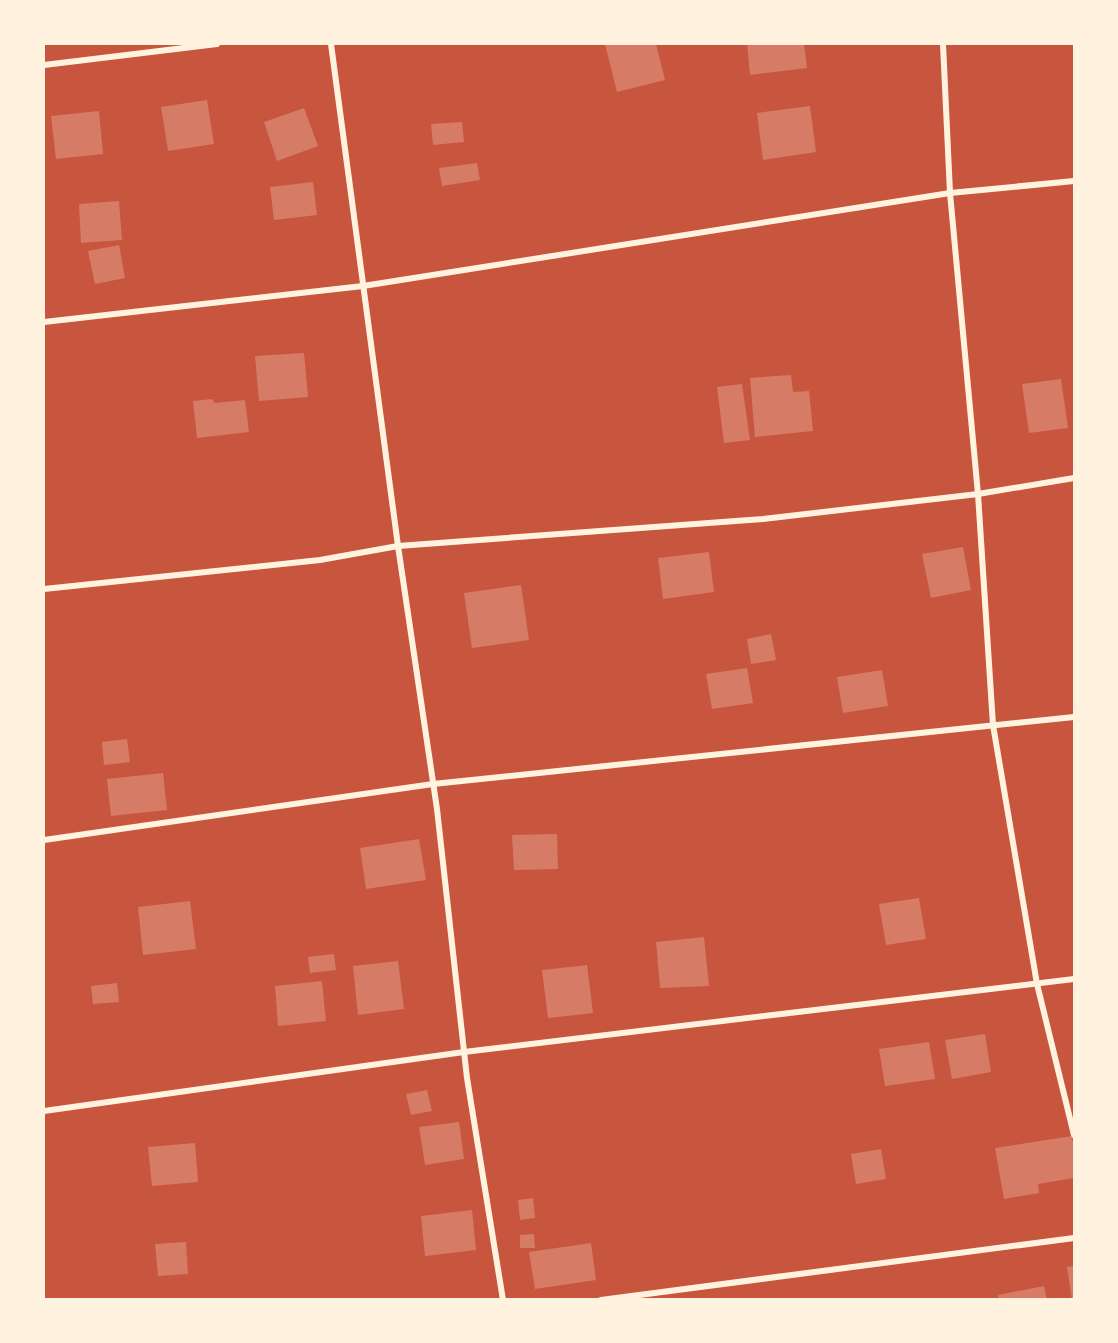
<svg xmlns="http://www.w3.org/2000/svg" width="1118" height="1343" viewBox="0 0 1118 1343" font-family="Lato,sans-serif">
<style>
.building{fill:#d67c66}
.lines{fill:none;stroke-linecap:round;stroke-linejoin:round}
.minor{stroke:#fff3e0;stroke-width:6}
</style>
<rect width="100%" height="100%" fill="#c8553d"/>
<!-- building -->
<g class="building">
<polygon points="605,44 656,44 665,80 617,92"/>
<polygon points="747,44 804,44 807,68 750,75"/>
<polygon points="207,100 214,144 168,151 161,107"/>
<polygon points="810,106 816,152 763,160 757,113"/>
<polygon points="304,108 318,146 277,161 264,122"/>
<polygon points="99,111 103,154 56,159 51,116"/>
<polygon points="462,122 464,142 433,145 431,124"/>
<polygon points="477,163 480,180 442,186 439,168"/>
<polygon points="313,182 317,215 274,220 270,187"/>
<polygon points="119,201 122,240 81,243 79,204"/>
<polygon points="119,245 125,278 95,284 88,251"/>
<polygon points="304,353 308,397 259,401 255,356"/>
<polygon points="791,375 793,392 809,391 813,431 755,437 750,378"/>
<polygon points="1061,379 1068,428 1029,433 1022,384"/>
<polygon points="742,384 750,440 724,443 717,387"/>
<polygon points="212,399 215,403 245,400 249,432 197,438 193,401"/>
<polygon points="963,547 971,590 931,598 922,554"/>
<polygon points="709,552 714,592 663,599 658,558"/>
<polygon points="521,585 529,640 472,648 464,593"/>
<polygon points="771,634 776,660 751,664 747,639"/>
<polygon points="747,668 753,703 712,709 706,674"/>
<polygon points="882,670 888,706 843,713 837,677"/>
<polygon points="127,739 130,762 104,765 102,742"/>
<polygon points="163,773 167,810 111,816 107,779"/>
<polygon points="557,834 558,869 514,870 512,835"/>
<polygon points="419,839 426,880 366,889 360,848"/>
<polygon points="919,898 926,939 886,945 879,904"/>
<polygon points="190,901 196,949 143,955 138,907"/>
<polygon points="704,937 709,986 660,988 656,942"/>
<polygon points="334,954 336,970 310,973 308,957"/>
<polygon points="398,961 404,1009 358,1015 353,966"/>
<polygon points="587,965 593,1013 548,1018 542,970"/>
<polygon points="322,981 326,1021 278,1026 275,986"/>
<polygon points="117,983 119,1002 93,1004 91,986"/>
<polygon points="985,1034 991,1072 952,1079 945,1040"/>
<polygon points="929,1042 935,1079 885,1086 879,1049"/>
<polygon points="427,1090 432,1111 411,1115 406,1094"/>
<polygon points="459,1122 464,1159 425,1165 419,1127"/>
<polygon points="1072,1136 1074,1152 1074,1178 1038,1184 1039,1193 1004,1199 995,1148"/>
<polygon points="195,1143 198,1182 152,1186 148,1147"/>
<polygon points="881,1149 886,1179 856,1184 851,1154"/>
<polygon points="533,1198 535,1218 520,1220 518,1200"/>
<polygon points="472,1210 476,1250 425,1256 421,1216"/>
<polygon points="534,1234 535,1248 520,1248 520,1235"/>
<polygon points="186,1242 188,1274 158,1276 155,1244"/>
<polygon points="591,1243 596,1280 535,1289 529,1252"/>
<polygon points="1074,1266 1074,1300 1072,1300 1067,1267"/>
<polygon points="1044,1286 1047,1300 999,1300 998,1295"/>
</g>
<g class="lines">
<!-- minor -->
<g class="minor">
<polyline points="331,44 398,546 437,809 467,1078 503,1300"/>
<polyline points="943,44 950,193 978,494 993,725 1037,984 1074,1135"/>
<polyline points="44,65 217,44"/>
<polyline points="44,322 363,286 950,193 1074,181"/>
<polyline points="44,589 320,560 398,546 763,519 978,494 1074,478"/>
<polyline points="44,840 433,784 1074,717"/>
<polyline points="44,1111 464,1052 1074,979"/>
<polyline points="601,1300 1074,1238"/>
</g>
</g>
<!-- border -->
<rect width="1118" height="1343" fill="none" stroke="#fff3e0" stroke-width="90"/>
</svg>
